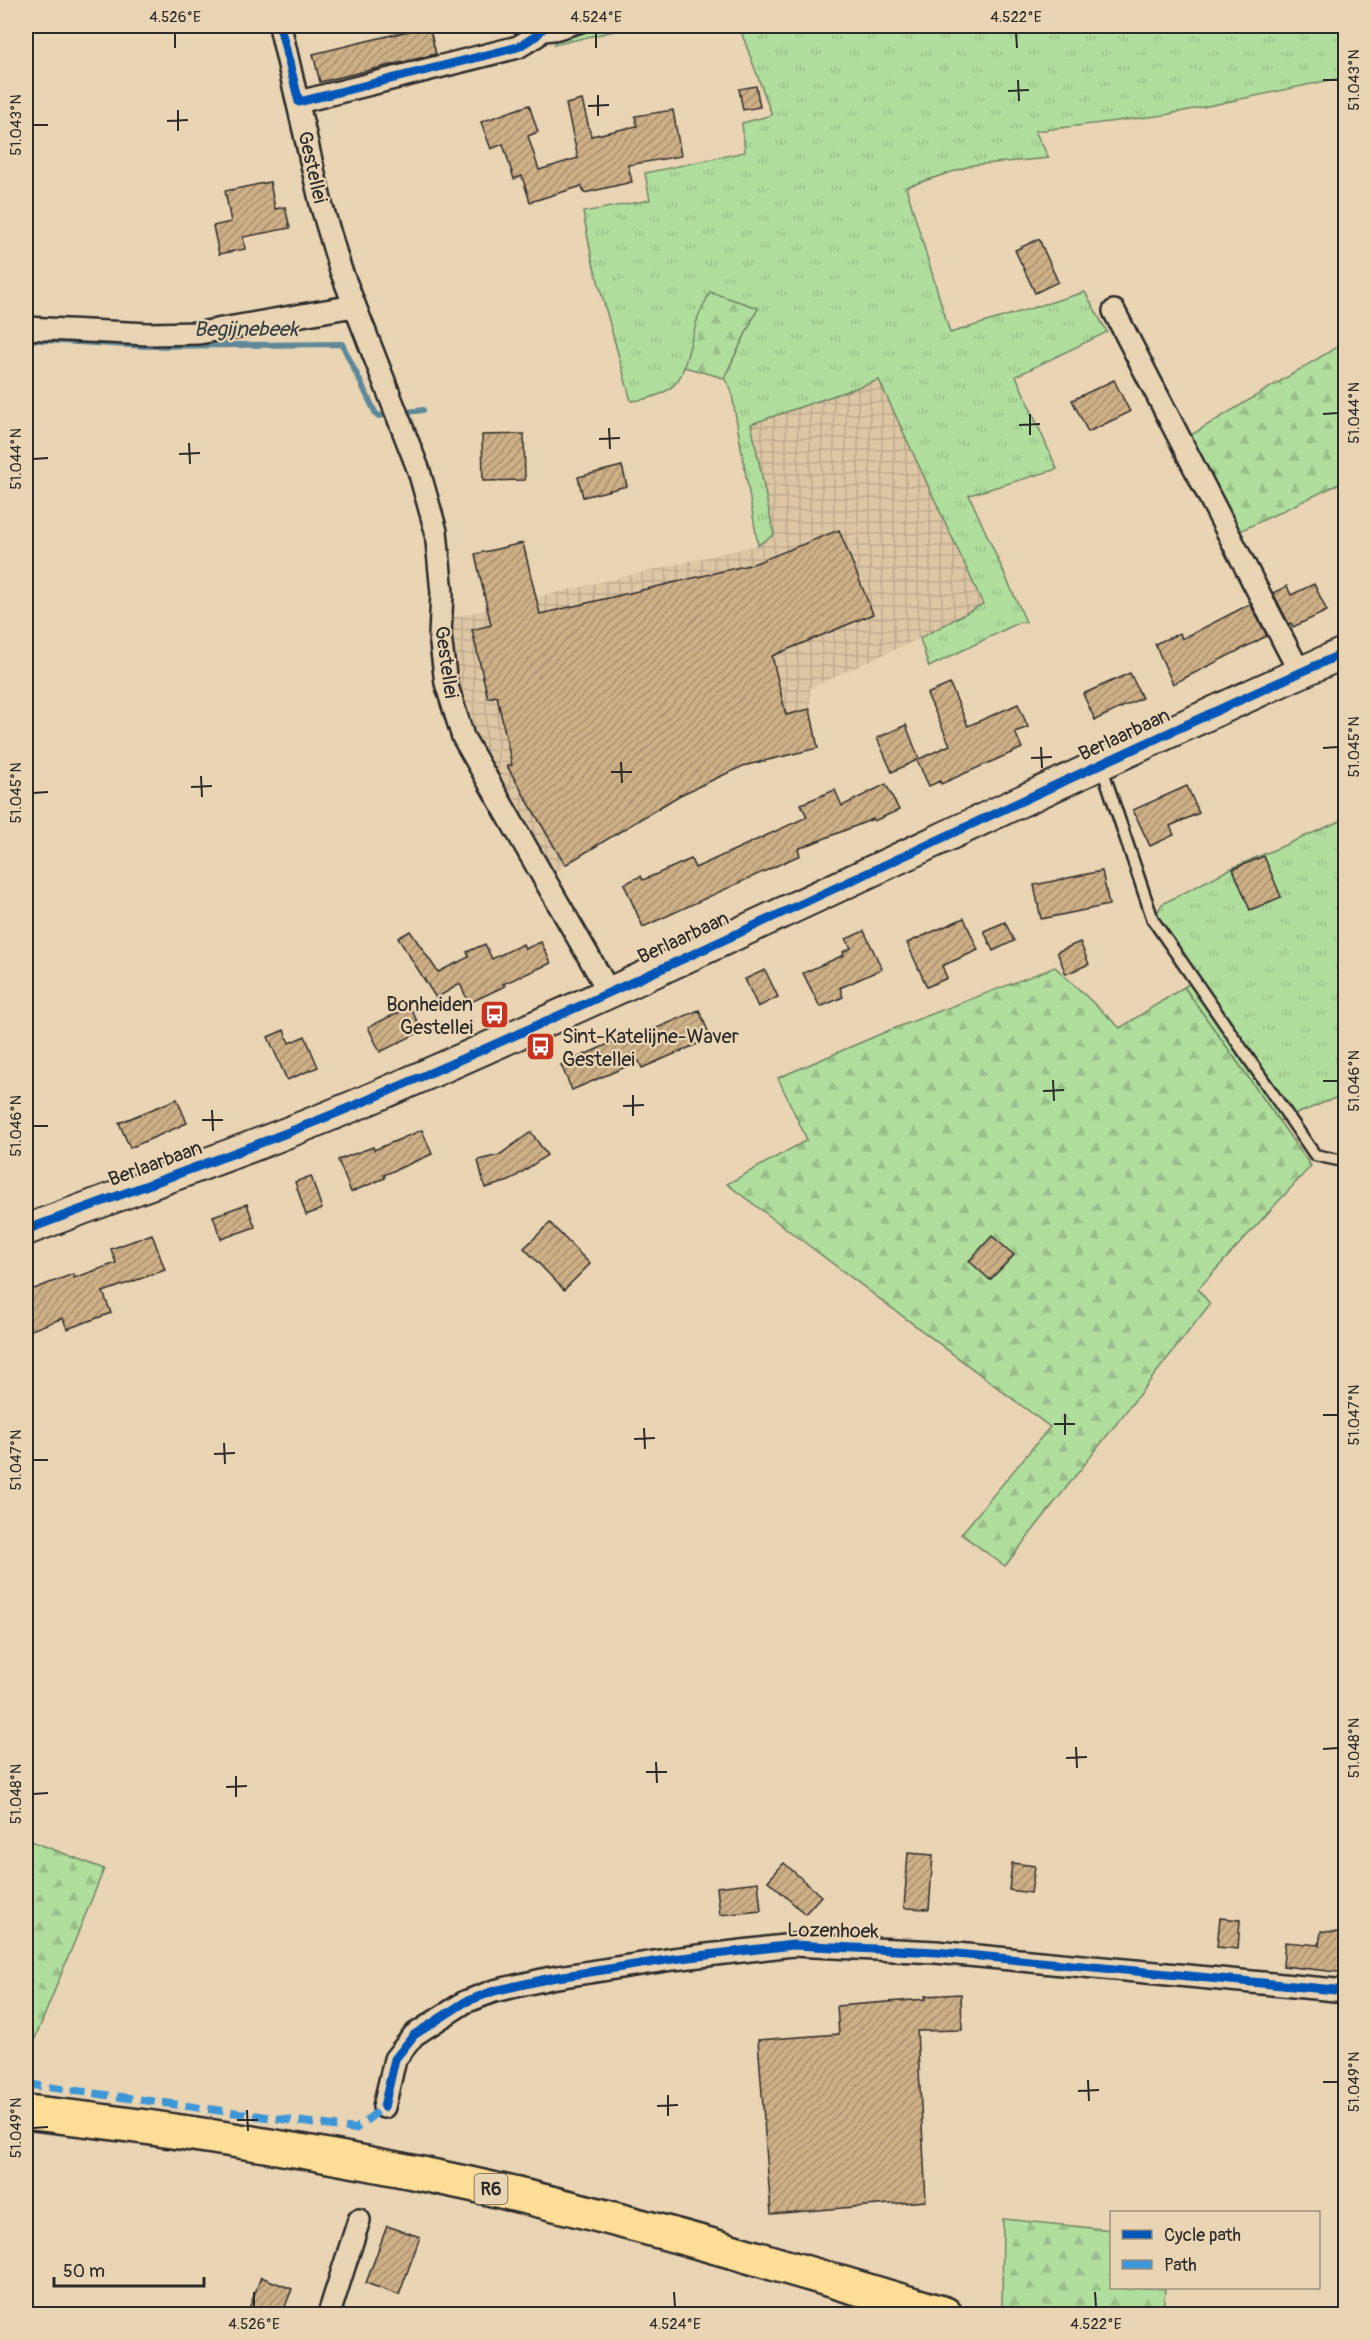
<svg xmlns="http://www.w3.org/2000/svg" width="1371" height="2340" viewBox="0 0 1371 2340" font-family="Pangolin,sans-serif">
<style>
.industrial{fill:url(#industrial-grid)}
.grass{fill:url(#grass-tufts);stroke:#6e8464;stroke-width:1.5}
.forest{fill:url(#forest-firs);stroke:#6e8464;stroke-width:1.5}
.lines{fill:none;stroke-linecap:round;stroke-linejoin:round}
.stream{stroke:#5f8999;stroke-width:6}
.building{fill:url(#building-hatch);stroke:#2b2b2b;stroke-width:1.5}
.lane-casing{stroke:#2b2b2b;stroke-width:15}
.street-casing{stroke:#2b2b2b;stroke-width:26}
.secondary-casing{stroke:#2b2b2b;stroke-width:34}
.primary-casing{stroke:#2b2b2b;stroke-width:38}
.lane{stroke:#e9d4b3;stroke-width:10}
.street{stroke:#e9d4b3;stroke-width:21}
.secondary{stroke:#e9d4b3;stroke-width:30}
.primary{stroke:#fedd96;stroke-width:33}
.quiet{stroke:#3c96d7;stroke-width:8;stroke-dasharray:15 8;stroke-linecap:butt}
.cycleway-casing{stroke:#e9d4b3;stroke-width:13}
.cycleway{stroke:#0057b8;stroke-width:9}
.ticks{fill:none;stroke:#2b2b2b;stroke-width:2}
.labels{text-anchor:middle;stroke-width:4.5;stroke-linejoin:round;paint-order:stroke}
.shield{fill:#e9d4b3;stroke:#645e54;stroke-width:1.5}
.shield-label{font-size:18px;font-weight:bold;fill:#2b2b2b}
.street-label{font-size:20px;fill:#2b2b2b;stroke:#e9d4b3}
.poi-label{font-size:20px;fill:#2b2b2b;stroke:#e9d4b3;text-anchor:end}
.water-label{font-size:21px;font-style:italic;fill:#384247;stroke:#e9d4b3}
.neatline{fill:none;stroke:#2b2b2b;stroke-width:2}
.ticks-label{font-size:15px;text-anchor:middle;fill:#2b2b2b}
</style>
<defs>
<pattern id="industrial-grid" width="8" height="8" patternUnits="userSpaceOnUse" patternTransform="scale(1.5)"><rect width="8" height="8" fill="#ddc6a4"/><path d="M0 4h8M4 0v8" fill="none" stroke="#beaa8d"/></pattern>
<pattern id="grass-tufts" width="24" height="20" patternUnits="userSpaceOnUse" patternTransform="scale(1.5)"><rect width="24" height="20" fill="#b0de9d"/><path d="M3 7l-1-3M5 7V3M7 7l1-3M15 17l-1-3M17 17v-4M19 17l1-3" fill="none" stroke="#98bf87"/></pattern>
<pattern id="forest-firs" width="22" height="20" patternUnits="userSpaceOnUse" patternTransform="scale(1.5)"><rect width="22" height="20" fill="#b0de9d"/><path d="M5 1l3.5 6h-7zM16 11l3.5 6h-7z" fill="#98bf87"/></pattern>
<pattern id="building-hatch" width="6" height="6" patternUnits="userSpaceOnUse" patternTransform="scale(1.5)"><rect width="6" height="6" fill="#ceb087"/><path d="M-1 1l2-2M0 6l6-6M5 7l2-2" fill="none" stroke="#a78f6f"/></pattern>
</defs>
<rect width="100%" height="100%" fill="#e9d4b3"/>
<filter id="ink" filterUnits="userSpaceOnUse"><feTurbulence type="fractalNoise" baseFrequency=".0167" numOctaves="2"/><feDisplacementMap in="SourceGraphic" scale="12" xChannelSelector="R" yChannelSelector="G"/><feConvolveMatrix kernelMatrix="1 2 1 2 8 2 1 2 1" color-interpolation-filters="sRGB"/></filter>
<g filter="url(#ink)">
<!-- industrial -->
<polygon class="industrial" points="879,380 983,605 920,638 810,688 810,709 818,748 743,766 677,797 565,865 545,880 463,737 441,620 758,545 774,534 751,424"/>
<!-- grass -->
<g class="grass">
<path d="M 739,26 L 1345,26 L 1345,77 L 1165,115 L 1035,131 L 1049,158 L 973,165 L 906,187 L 950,333 L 1085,292 L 1107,332 L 1016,376 L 1057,469 L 969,495 L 1026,622 L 1020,622 L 929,667 L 920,638 L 983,604 L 879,380 L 751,424 L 774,535 L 758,545 L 731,389 L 724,378 L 758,308 L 684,367 C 678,391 653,399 631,401 L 592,259 L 583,212 L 650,200 L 645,173 L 745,152 L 742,123 L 772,115 Z"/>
<polygon points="1345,819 1345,1094 1279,1121 1184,987 1194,981 1153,920 1162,904 1232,868"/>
</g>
<!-- forest -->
<g class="forest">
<polygon points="563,26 635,26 554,45"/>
<polygon points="710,292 758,308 724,378 684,367 698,317"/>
<polygon points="1345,342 1345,481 1234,534 1186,438"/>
<polygon points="1055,967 1120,1028 1184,987 1311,1166 1198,1289 1210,1304 1005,1566 961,1534 1050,1427 727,1184 807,1140 778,1078 890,1030"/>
<polygon points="26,1839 104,1869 30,2051 26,2051"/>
<polygon points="1003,2219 1111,2230 1112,2288 1165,2288 1163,2314 1048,2314 1002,2306"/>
</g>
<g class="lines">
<!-- stream -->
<polyline class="stream" points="26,339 145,346 342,344 377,416 423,410"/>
</g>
<!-- building -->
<g class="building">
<polygon points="429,26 436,54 320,82 313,54"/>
<polygon points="756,86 760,107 743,110 739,89"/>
<polygon points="582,100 591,136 637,126 635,116 673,110 681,156 628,165 632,182 584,193 582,186 530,202 522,176 514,179 503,144 491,149 481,122 529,105 538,132 528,136 539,170 578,158 566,104"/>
<polygon points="270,182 275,209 285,207 290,228 243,237 245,249 219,254 213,226 231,222 225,191"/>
<polygon points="1039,239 1058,282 1035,293 1015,250"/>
<polygon points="1114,380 1130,412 1088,432 1072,400"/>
<polygon points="524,434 525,480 483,481 482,435"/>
<polygon points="622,466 627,486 583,497 578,477"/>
<polygon points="839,530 873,614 772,656 786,715 810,709 818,748 743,766 680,795 565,865 507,766 512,765 497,696 488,698 472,630 491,625 475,554 523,543 540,614 753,564"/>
<polygon points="1314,584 1327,611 1293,627 1291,623 1289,624 1273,593 1287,586 1291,595"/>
<polygon points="1250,604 1267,636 1173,684 1155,644 1180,633 1182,639"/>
<polygon points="1130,673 1142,698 1095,720 1083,694"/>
<polygon points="950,684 968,726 1018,704 1028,727 1015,732 1022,748 941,784 940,781 929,786 917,760 892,772 877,738 906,725 919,759 950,745 927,694"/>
<polygon points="886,784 899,810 874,821 873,819 798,849 800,855 643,927 624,884 641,876 643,880 691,859 695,868 807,817 801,804 835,790 842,806"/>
<polygon points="1187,786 1199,813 1170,826 1174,835 1150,846 1133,810"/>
<polygon points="1264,856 1281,897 1250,910 1233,869"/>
<polygon points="1102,871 1109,905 1041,919 1034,885"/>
<polygon points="964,918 978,950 942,966 947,978 927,987 907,943"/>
<polygon points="1005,922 1014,941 993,951 984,931"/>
<polygon points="410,931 438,972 469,957 467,952 485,944 492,959 523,944 525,949 541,942 551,963 503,984 505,986 469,1003 460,984 436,998 398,938"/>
<polygon points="864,931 882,969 840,988 843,997 820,1007 803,973 844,955 843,952 851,948 846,939"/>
<polygon points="1080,942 1089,964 1066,974 1057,952"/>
<polygon points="765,970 778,997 758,1007 745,979"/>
<polygon points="410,1007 422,1031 380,1052 368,1027"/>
<polygon points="699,1010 711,1038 642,1068 639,1061 572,1090 561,1065 627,1036 629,1040"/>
<polygon points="284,1030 289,1043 305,1036 318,1067 287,1080 268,1037"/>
<polygon points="177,1099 187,1123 130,1148 119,1123"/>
<polygon points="422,1130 432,1154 384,1175 385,1178 351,1192 338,1160 373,1147 374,1150"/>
<polygon points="531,1132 547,1155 509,1181 485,1188 478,1160 499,1155"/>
<polygon points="311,1176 322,1209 306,1215 295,1182"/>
<polygon points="247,1204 255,1227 221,1239 213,1216"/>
<polygon points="550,1223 590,1264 564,1290 524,1248"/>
<polygon points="152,1234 165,1270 103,1292 111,1313 67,1329 63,1318 26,1332 26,1292 73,1274 74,1278 116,1263 111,1249"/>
<polygon points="992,1236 1014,1255 990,1280 969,1261"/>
<polygon points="908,1853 933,1855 929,1909 904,1908"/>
<polygon points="784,1863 821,1896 805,1914 768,1881"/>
<polygon points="1012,1863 1035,1866 1031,1893 1009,1890"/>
<polygon points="758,1882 761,1911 720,1915 717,1887"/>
<polygon points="1220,1918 1240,1920 1238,1949 1217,1947"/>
<polygon points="1321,1931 1346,1933 1346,1973 1283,1966 1285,1942 1319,1945"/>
<polygon points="961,1994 962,2030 917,2031 926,2201 771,2214 758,2040 839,2034 837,2006 926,1999 925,1996"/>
<polygon points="387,2226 420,2237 399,2295 366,2283"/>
<polygon points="261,2277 292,2289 282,2314 247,2314"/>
</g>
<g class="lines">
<defs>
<g id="lane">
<polyline points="540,36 557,34 583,26"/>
<polyline points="1101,765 1153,920 1315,1155 1338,1160"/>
</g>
<g id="street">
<polyline points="280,26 321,204 340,268 419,471 436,531 442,593 440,636 446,683 463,737 609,992"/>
<polyline points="299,102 518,47 536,36 545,26"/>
<polyline points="1114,311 1300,673"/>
<polyline points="26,328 148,334 199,333 354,306"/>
<polyline points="384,2107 395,2059 414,2035 465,2002 494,1991 551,1978 673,1959 793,1945 936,1952 1346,1991"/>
<polyline points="329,2314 359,2220"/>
</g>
<path id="secondary" d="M 26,1230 C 145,1185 266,1144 384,1093 C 707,953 1024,796 1346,652"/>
<path id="primary" d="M 26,2112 C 175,2129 323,2152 470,2184 C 631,2220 788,2267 945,2314"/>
</defs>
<!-- lane casing -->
<use href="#lane" class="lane-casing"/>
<!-- street casing -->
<use href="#street" class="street-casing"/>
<!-- secondary casing -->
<use href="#secondary" class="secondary-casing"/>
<!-- primary casing -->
<use href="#primary" class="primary-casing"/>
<!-- lane -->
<use href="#lane" class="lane"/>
<!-- street -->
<use href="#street" class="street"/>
<!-- secondary -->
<use href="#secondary" class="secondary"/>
<!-- primary -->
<use href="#primary" class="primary"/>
<!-- quiet -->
<polyline class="quiet" points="26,2084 355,2129 384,2107"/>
<defs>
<g id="cycleway">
<polyline points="280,26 299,102 518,47 536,36 545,26"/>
<path d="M 26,1230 C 145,1185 266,1144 384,1093 C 707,953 1024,796 1346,652"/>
<polyline points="384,2107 395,2059 414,2035 465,2002 494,1991 551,1978 673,1959 793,1945 936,1952 1346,1991"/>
</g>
</defs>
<!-- cycleway casing -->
<use href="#cycleway" class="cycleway-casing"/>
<!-- cycleway -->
<use href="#cycleway" class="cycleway"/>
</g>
</g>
<!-- ticks -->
<path class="ticks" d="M 175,33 L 175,48M 596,33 L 596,48M 1016,33 L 1017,48M 1018,80 L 1019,101M 1323,80 L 1338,80M 1008,91 L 1029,90M 598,95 L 598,116M 588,106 L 609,105M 178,110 L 178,131M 167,121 L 188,120M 33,125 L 48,125M 1030,414 L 1030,435M 1323,414 L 1338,413M 1019,425 L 1040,424M 609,428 L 610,449M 599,439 L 620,438M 189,443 L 190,464M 179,454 L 200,453M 33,459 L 48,458M 1041,747 L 1042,768M 1323,748 L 1338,747M 1031,758 L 1052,757M 621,762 L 622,783M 611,772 L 632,772M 201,776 L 202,797M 191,787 L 212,786M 33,793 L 48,792M 1053,1080 L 1054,1101M 1323,1081 L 1338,1081M 1043,1091 L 1064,1090M 633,1095 L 633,1116M 623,1106 L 644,1105M 212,1110 L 213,1131M 202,1120 L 223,1120M 33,1126 L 48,1126M 1065,1414 L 1065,1435M 1323,1415 L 1338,1415M 1054,1424 L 1075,1424M 644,1428 L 645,1449M 634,1439 L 655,1438M 224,1443 L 225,1464M 214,1454 L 235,1453M 33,1460 L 48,1460M 1076,1747 L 1077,1768M 1323,1749 L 1338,1748M 1066,1758 L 1087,1757M 656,1762 L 657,1783M 646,1772 L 667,1772M 236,1776 L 236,1797M 226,1787 L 247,1786M 33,1794 L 48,1793M 1088,2080 L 1089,2101M 1323,2082 L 1338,2082M 1078,2091 L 1099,2090M 668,2095 L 668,2116M 657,2106 L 678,2105M 247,2110 L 248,2131M 237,2120 L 258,2120M 33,2128 L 48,2127M 254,2292 L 254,2307M 674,2292 L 675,2307M 1095,2292 L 1096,2307"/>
<!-- icons -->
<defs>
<symbol id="bus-square" viewBox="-11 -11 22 22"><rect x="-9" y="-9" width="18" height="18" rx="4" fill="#c8321e" stroke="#e9d4b3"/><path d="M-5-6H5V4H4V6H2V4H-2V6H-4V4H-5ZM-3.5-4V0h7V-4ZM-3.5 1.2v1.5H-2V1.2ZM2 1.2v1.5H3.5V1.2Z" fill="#fff"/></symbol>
</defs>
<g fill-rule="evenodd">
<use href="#bus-square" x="478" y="998" width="33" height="33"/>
<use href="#bus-square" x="524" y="1030" width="33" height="33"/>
</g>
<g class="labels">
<!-- shield labels -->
<rect class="shield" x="474.5" y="2174" width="33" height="30" rx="4.5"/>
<g class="shield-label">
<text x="491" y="2195">R6</text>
</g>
<!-- street labels -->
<g class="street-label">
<text transform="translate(313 167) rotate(77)" y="7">Gestellei</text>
<text transform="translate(447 662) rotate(82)" y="7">Gestellei</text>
<text transform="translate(1124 734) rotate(-25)" y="7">Berlaarbaan</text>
<text transform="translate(683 937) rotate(-25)" y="7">Berlaarbaan</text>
<text transform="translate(155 1163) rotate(-20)" y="7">Berlaarbaan</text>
<text transform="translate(833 1930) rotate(1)" y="7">Lozenhoek</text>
</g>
<!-- poi labels -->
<g class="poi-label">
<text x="473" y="1011">Bonheiden<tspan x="473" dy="23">Gestellei</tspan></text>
<text x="562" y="1043" text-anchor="start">Sint-Katelijne-Waver<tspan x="562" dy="23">Gestellei</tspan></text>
</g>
<!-- water labels -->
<g class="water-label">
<text x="246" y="336">Begijnebeek</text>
</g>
</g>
<!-- margin -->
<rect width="1371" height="2340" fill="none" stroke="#e9d4b3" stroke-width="66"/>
<!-- legend -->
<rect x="1110" y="2211" width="210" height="78" fill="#e9d4b3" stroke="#9d907d" stroke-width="1.5"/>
<rect x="1122" y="2230" width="30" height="9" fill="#0057b8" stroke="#9d907d" stroke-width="1.5"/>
<text x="1164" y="2241" font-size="18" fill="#2b2b2b">Cycle path</text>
<rect x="1122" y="2260" width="30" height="9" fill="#3c96d7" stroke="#9d907d" stroke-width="1.5"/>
<text x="1164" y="2271" font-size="18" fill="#2b2b2b">Path</text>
<!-- scale -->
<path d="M54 2277v9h150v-9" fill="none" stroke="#2b2b2b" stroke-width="3"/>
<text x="63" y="2277" font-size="18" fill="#2b2b2b" stroke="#e9d4b3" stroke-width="4.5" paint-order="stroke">50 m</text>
<rect x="33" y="33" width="1305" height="2274" class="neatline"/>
<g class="ticks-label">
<text x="175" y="22">4.526°E</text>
<text x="596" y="22">4.524°E</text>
<text x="1016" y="22">4.522°E</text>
<text transform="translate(1354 80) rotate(-90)" y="5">51.043°N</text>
<text transform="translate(16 125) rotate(-90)" y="5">51.043°N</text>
<text transform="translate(1354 413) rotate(-90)" y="5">51.044°N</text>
<text transform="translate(16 459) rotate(-90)" y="5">51.044°N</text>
<text transform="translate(1354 747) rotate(-90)" y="5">51.045°N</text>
<text transform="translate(16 793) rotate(-90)" y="5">51.045°N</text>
<text transform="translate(1354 1081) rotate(-90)" y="5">51.046°N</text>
<text transform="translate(16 1126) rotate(-90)" y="5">51.046°N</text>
<text transform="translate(1354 1415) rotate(-90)" y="5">51.047°N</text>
<text transform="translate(16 1460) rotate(-90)" y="5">51.047°N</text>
<text transform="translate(1354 1748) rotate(-90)" y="5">51.048°N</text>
<text transform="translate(16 1794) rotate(-90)" y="5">51.048°N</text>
<text transform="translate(1354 2082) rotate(-90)" y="5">51.049°N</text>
<text transform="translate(16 2128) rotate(-90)" y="5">51.049°N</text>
<text x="254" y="2329">4.526°E</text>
<text x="675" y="2329">4.524°E</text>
<text x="1096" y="2329">4.522°E</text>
</g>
</svg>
